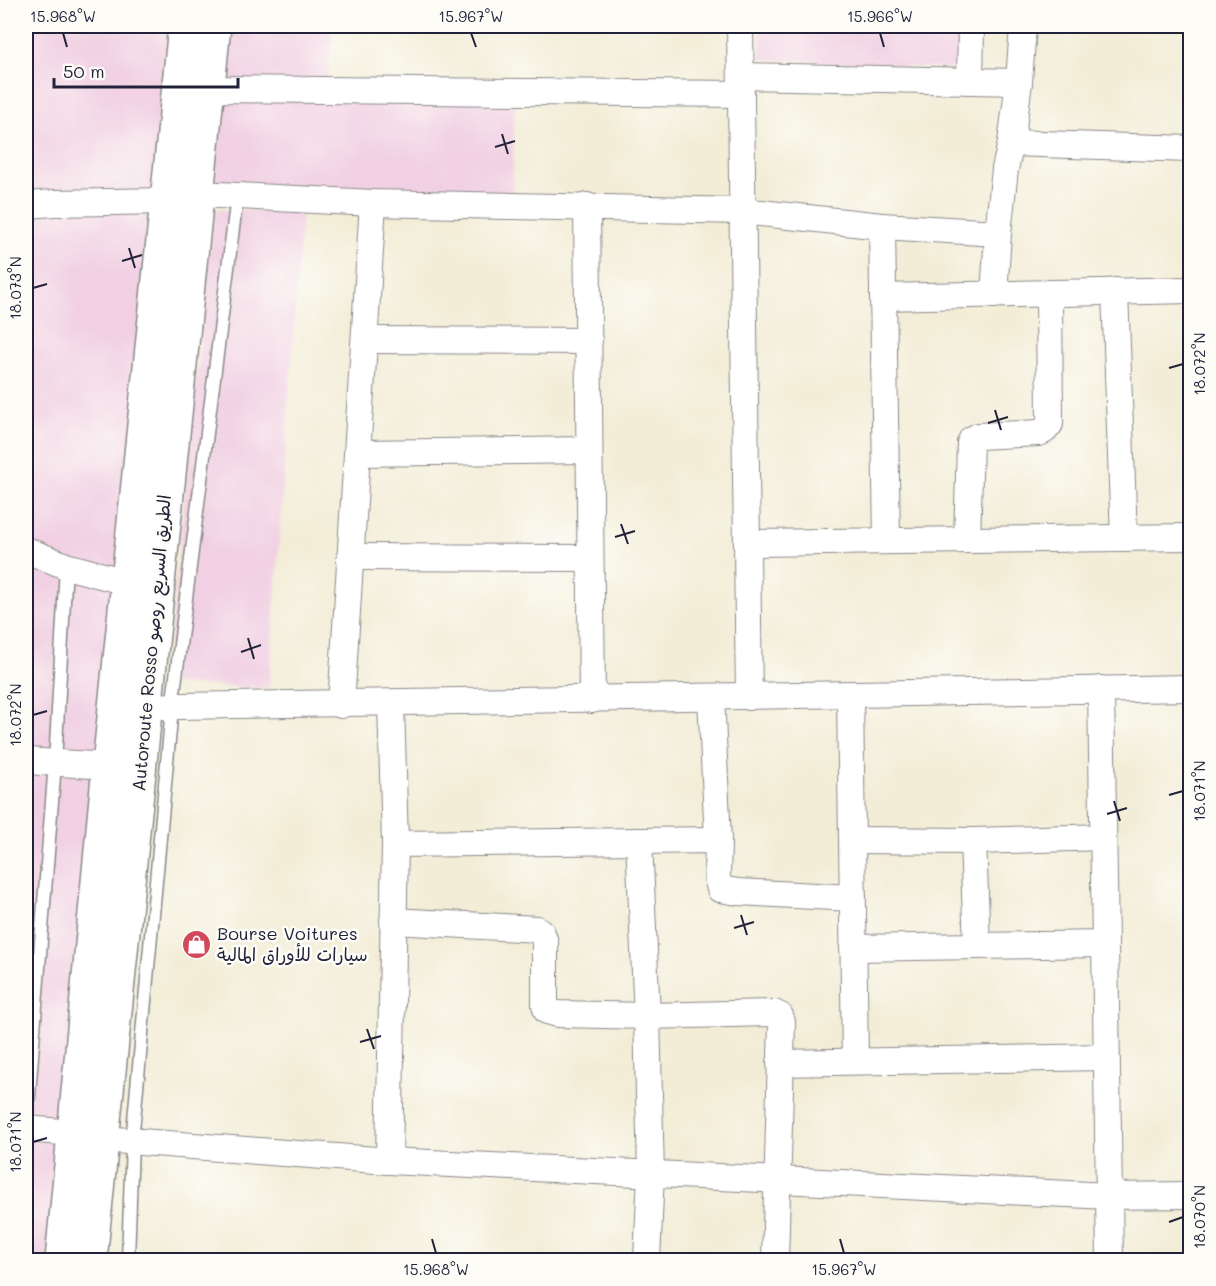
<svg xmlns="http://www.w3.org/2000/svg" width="1216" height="1286" viewBox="0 0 1216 1286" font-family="Mali,'Playpen Sans Arabic',sans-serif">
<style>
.built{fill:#f1d0e3}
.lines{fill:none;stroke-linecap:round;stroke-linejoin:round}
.lane-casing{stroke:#8a8889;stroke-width:15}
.street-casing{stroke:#8a8889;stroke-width:28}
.highway-casing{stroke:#8a8889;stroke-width:36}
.lane{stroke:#fff;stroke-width:12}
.street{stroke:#fff;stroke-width:26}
.highway{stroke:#fff;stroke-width:33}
.ticks{fill:none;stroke:#22223b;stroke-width:2}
.labels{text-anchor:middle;stroke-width:5;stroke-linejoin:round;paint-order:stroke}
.street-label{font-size:18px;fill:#22223b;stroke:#fdfcf7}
.poi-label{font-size:18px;fill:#22223b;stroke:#fdfcf7;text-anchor:start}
.neatline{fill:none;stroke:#22223b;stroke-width:2}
.ticks-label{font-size:15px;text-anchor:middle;fill:#22223b}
</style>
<rect width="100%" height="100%" fill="#fdfcf7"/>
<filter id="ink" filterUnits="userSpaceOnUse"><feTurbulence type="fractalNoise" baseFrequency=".0167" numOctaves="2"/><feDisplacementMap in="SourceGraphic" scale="12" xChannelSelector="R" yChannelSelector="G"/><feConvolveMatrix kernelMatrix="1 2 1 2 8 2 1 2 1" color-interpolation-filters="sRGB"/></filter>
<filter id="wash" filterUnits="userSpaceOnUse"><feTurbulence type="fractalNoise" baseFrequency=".008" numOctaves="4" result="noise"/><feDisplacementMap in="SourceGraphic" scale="24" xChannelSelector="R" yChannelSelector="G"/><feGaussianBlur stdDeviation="1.35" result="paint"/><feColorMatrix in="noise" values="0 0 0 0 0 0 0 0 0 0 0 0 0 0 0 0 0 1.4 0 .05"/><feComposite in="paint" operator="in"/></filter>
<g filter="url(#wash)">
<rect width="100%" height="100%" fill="#f3edd7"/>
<!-- built -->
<g class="built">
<polygon points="26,26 171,26 67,1119 26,1115"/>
<polygon points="226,26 332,26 327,99 515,101 512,199 214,192"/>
<polygon points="760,26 959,26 958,69 760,59"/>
<polygon points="302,209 269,688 166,684 213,210"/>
<polygon points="26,1134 60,1137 49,1260 26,1260"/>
</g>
</g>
<g filter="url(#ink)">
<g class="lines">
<defs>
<g id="lane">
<polyline points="26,1133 55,763 66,566"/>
<polyline points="128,1260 132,1142 172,708 237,197"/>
</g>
<g id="street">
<polyline points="740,26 749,697"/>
<polyline points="741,76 1019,82"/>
<polyline points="970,81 971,26"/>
<polyline points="191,87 208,89 741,94"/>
<polyline points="1011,143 1190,149"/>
<polyline points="180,193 373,203 742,211 882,226 998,233"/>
<polyline points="26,205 55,203 167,201"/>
<polyline points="587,206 592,700"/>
<polyline points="882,226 887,541"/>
<polyline points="1115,291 1124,538"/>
<polyline points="994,295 998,233 1005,169 1011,143 1019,82 1023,26"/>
<polyline points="883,297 1190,290"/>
<polyline points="365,340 589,341"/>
<polyline points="357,453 589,450"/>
<polyline points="967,540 970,443 972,439 978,436 1039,433 1045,430 1050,424 1049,293"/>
<polyline points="747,543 1190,537"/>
<polyline points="26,550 66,566 145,587"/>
<polyline points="350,557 590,558"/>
<polyline points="1101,689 1110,1260"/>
<polyline points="850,695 855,1061"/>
<polyline points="711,697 718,840 717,877 720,889 738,892 853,898"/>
<polyline points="341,705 373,203"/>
<polyline points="128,707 1190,688"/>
<polyline points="26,761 109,766 127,770"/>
<polyline points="852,840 973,841 1103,837"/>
<polyline points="973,841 977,946"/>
<polyline points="395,844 718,840"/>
<polyline points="393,921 537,929 542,933 545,942 545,1005 547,1011 558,1014 647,1016 639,841"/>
<polyline points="853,948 1105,944"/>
<polyline points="780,1063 1106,1057"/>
<polyline points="26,1129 74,1133 102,1139 389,1161 1109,1196 1190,1195"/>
<polyline points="389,1161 395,844 391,703"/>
<polyline points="647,1260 651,1174 647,1016 774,1013 780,1016 782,1022 775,1260"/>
</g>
<g id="highway">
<polyline points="62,1260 109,766 185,26"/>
<polyline points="90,1260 214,26"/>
</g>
</defs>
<!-- lane casing -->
<use href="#lane" class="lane-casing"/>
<!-- street casing -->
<use href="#street" class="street-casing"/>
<!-- highway casing -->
<use href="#highway" class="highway-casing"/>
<!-- lane -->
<use href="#lane" class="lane"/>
<!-- street -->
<use href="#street" class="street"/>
<!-- highway -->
<use href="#highway" class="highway"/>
</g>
</g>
<!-- ticks -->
<path class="ticks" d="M 63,33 L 67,47M 471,33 L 476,47M 880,33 L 884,47M 502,134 L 508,154M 495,147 L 515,141M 129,248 L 135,268M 122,261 L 142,255M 33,288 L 47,284M 1169,368 L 1183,364M 995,410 L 1001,430M 988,423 L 1008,417M 621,524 L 628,544M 615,537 L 635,531M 248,638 L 254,659M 241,652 L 261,645M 33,715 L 47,711M 1169,795 L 1183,791M 1114,801 L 1120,821M 1107,814 L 1127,808M 741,915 L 747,935M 734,928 L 754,922M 367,1029 L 374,1049M 360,1042 L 381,1036M 33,1142 L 47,1138M 1169,1222 L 1183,1217M 432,1239 L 436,1253M 840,1239 L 844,1253"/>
<!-- icons -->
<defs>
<symbol id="shop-disc" viewBox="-11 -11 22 22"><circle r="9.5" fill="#d1495b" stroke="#fdfcf7"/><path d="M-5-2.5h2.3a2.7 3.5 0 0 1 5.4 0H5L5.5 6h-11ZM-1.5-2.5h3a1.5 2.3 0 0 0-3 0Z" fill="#fff"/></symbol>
</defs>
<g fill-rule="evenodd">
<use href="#shop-disc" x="180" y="928" width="33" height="33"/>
</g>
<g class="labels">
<!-- street labels -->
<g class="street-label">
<text transform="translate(152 643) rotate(-85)" y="6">Autoroute Rosso الطريق السريع روصو</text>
</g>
<!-- poi labels -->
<g class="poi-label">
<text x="217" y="940">Bourse Voitures<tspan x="217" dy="21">سيارات للأوراق المالية</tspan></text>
</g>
</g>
<!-- margin -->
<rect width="1216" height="1286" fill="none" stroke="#fdfcf7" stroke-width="66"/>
<!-- scale -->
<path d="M54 78v9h184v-9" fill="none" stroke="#22223b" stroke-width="3"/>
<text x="63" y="78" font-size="18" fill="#22223b" stroke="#fdfcf7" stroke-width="4.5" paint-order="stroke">50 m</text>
<rect x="33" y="33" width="1150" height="1220" class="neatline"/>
<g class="ticks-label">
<text x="63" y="22">15.968°W</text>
<text x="471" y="22">15.967°W</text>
<text x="880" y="22">15.966°W</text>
<text transform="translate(16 288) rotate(-90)" y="5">18.073°N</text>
<text transform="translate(1200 364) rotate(-90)" y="5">18.072°N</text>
<text transform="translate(16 715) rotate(-90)" y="5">18.072°N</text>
<text transform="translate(1200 791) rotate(-90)" y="5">18.071°N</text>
<text transform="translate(16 1142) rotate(-90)" y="5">18.071°N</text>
<text transform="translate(1200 1217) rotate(-90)" y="5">18.070°N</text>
<text x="436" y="1275">15.968°W</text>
<text x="844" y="1275">15.967°W</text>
</g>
</svg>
